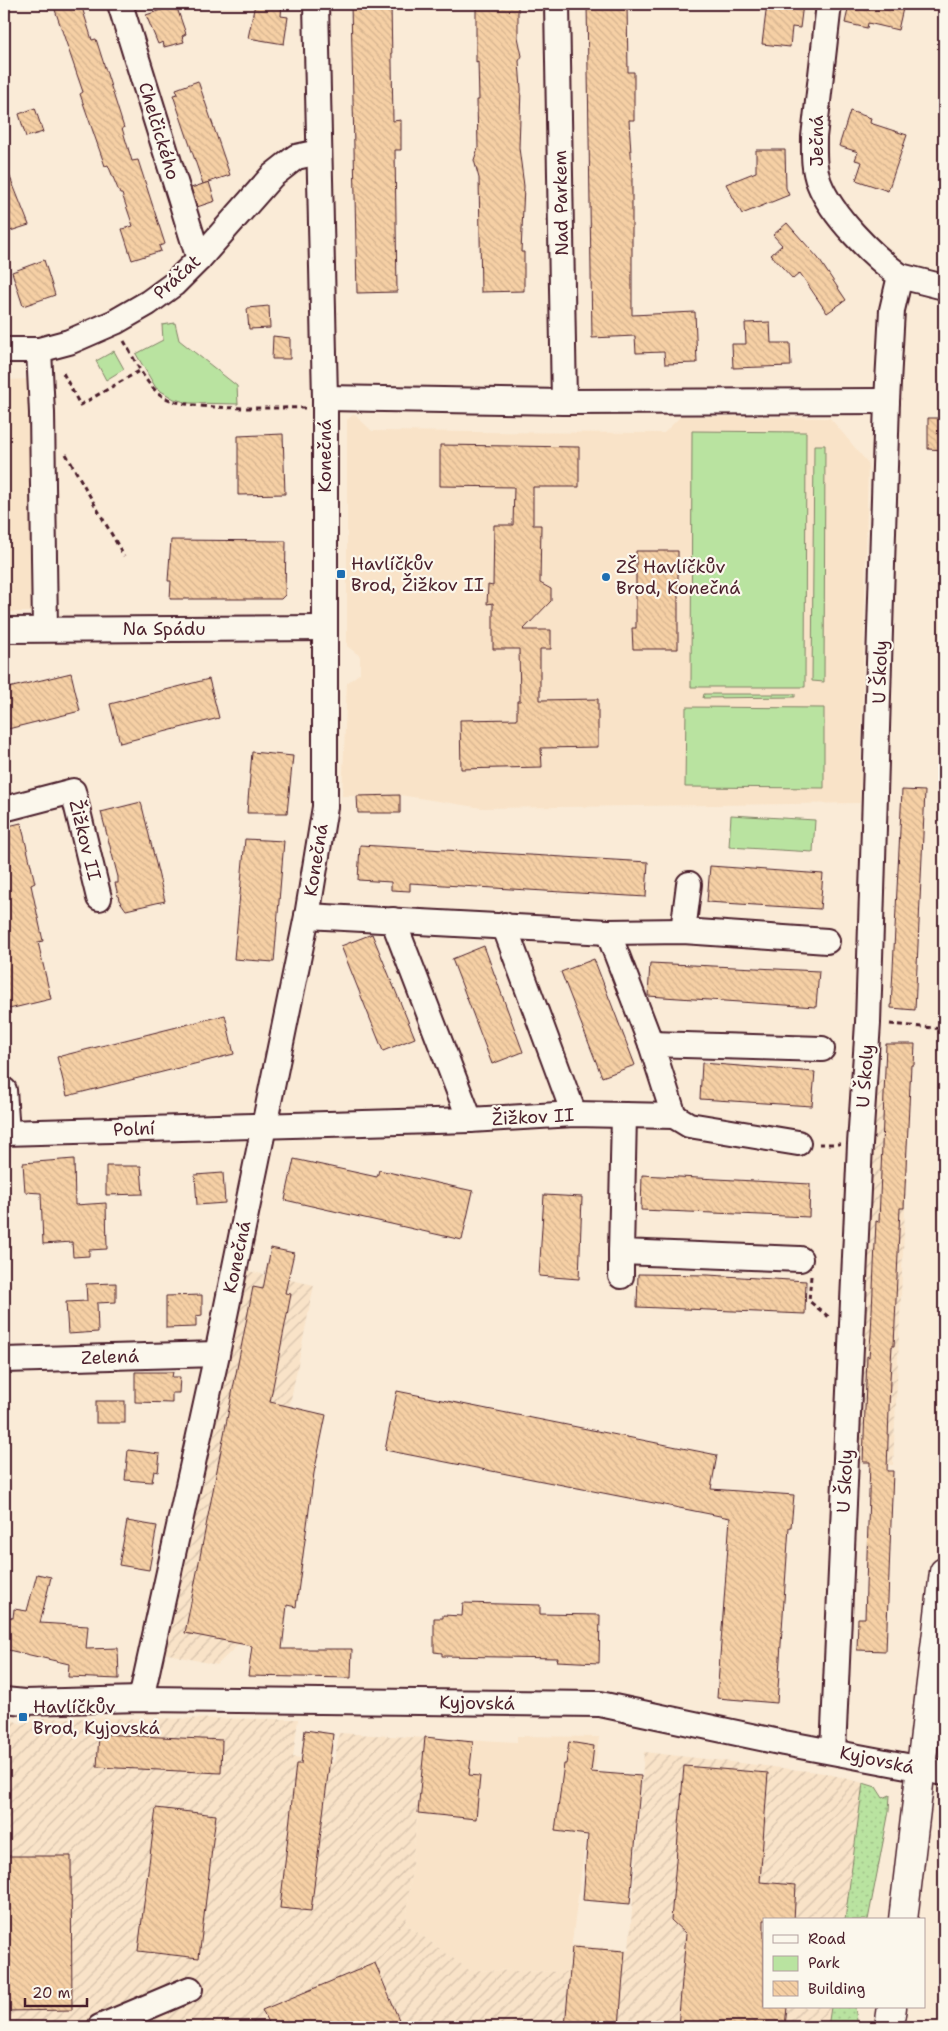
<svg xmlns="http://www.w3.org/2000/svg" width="948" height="2031" viewBox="0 0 948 2031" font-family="'Shantell Sans',sans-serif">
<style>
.built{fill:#f9e3c8}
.industrial{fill:url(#industrial-furrows)}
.grass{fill:url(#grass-dots);stroke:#828166}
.green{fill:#b9e3a0;stroke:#828166}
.building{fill:url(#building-back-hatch);stroke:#4a1f2b}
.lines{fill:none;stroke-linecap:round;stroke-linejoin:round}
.minor-casing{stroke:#4a1f2b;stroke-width:28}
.major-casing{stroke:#4a1f2b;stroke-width:31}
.path{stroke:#4a1f2b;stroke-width:3;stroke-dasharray:5 4;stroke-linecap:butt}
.minor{stroke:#fbf7ec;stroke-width:24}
.major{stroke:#fbf7ec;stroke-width:28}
.poi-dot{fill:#1f6fb2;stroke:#fbf7ec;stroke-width:2}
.labels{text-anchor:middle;stroke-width:4.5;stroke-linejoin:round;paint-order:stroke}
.street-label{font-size:18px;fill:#4a1f2b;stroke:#fbf7ec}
.poi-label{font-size:18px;fill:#4a1f2b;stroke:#fbf7ec;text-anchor:start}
</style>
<defs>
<pattern id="industrial-furrows" width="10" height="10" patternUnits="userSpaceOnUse" patternTransform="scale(1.25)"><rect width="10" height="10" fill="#f9e3c8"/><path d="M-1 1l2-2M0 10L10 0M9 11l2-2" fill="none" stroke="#d7c2ac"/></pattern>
<pattern id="grass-dots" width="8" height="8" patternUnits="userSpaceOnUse" patternTransform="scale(1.25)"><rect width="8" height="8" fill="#b9e3a0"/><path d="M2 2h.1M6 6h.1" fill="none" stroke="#a1c28a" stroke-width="1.8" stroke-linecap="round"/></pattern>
<pattern id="building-back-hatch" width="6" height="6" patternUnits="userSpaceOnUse" patternTransform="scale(1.25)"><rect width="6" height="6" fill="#f6d0a5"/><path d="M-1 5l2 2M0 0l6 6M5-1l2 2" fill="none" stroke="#d4b28e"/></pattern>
</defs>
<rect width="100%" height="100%" fill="#faebd7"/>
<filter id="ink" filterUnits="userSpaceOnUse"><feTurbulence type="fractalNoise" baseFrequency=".02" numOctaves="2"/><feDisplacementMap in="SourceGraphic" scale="10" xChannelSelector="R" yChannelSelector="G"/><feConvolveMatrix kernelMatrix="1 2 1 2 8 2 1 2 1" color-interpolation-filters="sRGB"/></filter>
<g filter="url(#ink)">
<!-- built -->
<g class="built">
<polygon points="30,379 32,612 4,612 4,380"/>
<polygon points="354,414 372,431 478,432 664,433 681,416 830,418 868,463 860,803 482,808 400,795 342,796 347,683 360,673 360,656 347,646 347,420"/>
<polygon points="517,1736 599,1737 568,1972 468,1970 406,1924 425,1737 517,1742"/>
</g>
<!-- industrial -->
<g class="industrial">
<polygon points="874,1079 911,1080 893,1465 856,1463"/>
<polygon points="248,1271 314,1285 242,1641 217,1665 164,1653"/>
<polygon points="4,1716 21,1724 40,1718 298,1719 293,1757 334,1762 339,1733 425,1738 406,1924 469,1970 568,1972 572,1945 629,1950 644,1752 825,1773 863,1783 845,1920 764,1920 764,2007 831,2007 828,2027 4,2027"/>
</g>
<!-- grass -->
<g class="grass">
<polygon points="863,1783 876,1787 883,1798 890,1795 889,1811 868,1920 845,1920"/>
<polygon points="831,2007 855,2007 858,2027 828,2027"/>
</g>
<!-- green -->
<g class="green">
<polygon points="175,323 179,340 237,386 238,404 189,403 174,399 156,388 136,354 163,340 162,325"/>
<polygon points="114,351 124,369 106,380 96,361"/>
<polygon points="692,431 806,432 805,687 691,687"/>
<polygon points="814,445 825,445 824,682 812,681"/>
<polygon points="704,694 795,694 795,697 703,698"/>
<polygon points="686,707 824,708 824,788 685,787"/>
<polygon points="731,815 815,820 813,852 729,847"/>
</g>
<!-- building -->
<g class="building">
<polygon points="53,4 81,4 92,40 96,39 124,128 122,128 132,161 138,160 165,244 159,246 161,251 132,260 122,229 133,226 122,194 120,194 108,165 105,166 80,94 83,92"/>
<polygon points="255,4 282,4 281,16 288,17 284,44 248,38"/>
<polygon points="351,4 391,4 393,121 401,120 401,150 395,150 397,292 357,293"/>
<polygon points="476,4 518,4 518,37 522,56 519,61 521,89 519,148 524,186 521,252 524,252 524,291 481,292 479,178 474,160 478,148 477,100 479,100 478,61 476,62"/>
<polygon points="587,4 627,4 628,72 634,72 634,120 629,120 632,170 632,315 695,312 697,363 665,364 664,352 636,353 635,336 592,338"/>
<polygon points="767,4 803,4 800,28 792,27 790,47 762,44"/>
<polygon points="871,4 904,4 898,30 868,23 867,28 845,23 849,5 870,10"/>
<polygon points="176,5 186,34 182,36 184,42 164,47 163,42 158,44 146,15"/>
<polygon points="198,81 230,175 203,184 173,95 178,94 176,89"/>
<polygon points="35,108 43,132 26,137 19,114"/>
<polygon points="850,111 871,118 870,123 907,135 888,191 856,180 862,162 855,160 858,152 839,146"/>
<polygon points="756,150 785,150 786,188 789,195 742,214 726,184 756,172"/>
<polygon points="4,162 29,225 4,233"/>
<polygon points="209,182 215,201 197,207 191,188"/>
<polygon points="787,223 818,258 846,300 827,313 800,273 793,279 771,255 782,245 773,235"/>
<polygon points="44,260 55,295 23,306 12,272"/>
<polygon points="269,306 270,328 249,329 247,308"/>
<polygon points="770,322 771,343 790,343 791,366 733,368 732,344 746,344 745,323"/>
<polygon points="273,336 290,338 290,359 272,359"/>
<polygon points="928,418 944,418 944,450 928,449"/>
<polygon points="283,434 285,494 238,495 238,436"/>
<polygon points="440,445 579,447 579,487 533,487 533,525 541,525 540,583 551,589 551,601 523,630 551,630 551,649 540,649 540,700 598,699 598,747 541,748 542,767 461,769 460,720 517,719 517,701 520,701 519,649 493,649 493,603 487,604 488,585 493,586 494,525 513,525 514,487 440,486"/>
<polygon points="171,540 286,541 285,595 281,599 170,599 171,581 168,581"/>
<polygon points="636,551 678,551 678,649 633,649 632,628 636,628"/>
<polygon points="71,673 80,711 4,730 4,689"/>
<polygon points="209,679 219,718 120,743 110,704"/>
<polygon points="252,752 293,756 287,813 247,813"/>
<polygon points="902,790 925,791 915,1010 891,1008"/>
<polygon points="400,795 400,813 358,813 357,796"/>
<polygon points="141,802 165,901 126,910 119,900 115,883 118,883 118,877 101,812"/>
<polygon points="21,823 35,883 31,885 43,941 38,942 51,999 9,1009 4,987 4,827"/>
<polygon points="245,839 284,841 274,962 234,959"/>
<polygon points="360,845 648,862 646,897 410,883 410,891 391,890 391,882 358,880"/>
<polygon points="710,866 823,874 820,909 707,902"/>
<polygon points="372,934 415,1038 383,1051 341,946"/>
<polygon points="484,946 523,1052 492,1064 452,959"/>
<polygon points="594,959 635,1065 602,1077 561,972"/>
<polygon points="650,963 819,971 816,1007 648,996"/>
<polygon points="225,1015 234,1054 67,1096 57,1057"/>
<polygon points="886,1044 915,1044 914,1065 911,1065 904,1208 900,1208 894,1346 892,1346 890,1379 887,1471 893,1471 886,1651 857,1650 858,1618 865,1618 870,1462 863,1462 867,1356 869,1357 871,1334 876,1221 879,1222"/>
<polygon points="702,1063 815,1072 812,1106 700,1099"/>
<polygon points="74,1159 75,1205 106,1203 107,1249 89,1250 89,1256 73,1257 72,1242 43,1244 41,1193 25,1192 23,1163"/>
<polygon points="294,1159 377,1177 379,1170 473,1191 462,1240 285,1200"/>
<polygon points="106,1166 141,1166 143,1194 106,1195"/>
<polygon points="223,1173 225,1203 197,1205 195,1175"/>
<polygon points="642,1175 810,1184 809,1217 641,1210"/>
<polygon points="544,1195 582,1197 579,1279 539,1276"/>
<polygon points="271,1248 294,1253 285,1293 291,1294 270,1402 326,1415 314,1473 296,1607 287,1605 282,1649 352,1649 351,1678 248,1676 252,1646 185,1633 253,1287 263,1289"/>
<polygon points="638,1274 708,1275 806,1281 805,1314 637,1307"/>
<polygon points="116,1283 116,1302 97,1303 98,1332 68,1334 66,1302 87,1301 86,1284"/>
<polygon points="202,1295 202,1315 196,1316 196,1327 166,1328 166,1296"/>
<polygon points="135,1372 173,1372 172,1377 180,1377 179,1393 172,1393 172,1403 135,1402"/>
<polygon points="397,1391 717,1455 711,1489 794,1495 791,1527 789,1527 777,1703 717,1698 730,1518 385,1450"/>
<rect x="96" y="1401" width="29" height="22"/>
<polygon points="128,1450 160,1454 158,1472 154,1471 152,1482 125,1480"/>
<polygon points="127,1521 157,1526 149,1570 119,1565"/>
<polygon points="37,1574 51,1577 40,1623 88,1626 86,1649 118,1648 119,1679 68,1677 69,1664 4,1649 4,1616 13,1618 14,1609 27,1611"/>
<polygon points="463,1603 540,1605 540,1614 600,1615 599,1663 557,1661 558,1658 442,1656 442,1653 434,1652 434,1618 443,1618 443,1615 462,1616"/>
<polygon points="305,1730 333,1734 311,1911 280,1908 296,1764 301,1764"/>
<polygon points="99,1734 222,1740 221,1773 97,1767"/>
<polygon points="425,1737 473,1742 469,1775 480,1776 476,1819 418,1813"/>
<polygon points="569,1742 594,1746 591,1772 641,1776 630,1904 583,1900 588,1835 555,1831 564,1764 566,1764"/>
<polygon points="684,1766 768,1773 760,1882 796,1885 794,1920 764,1920 764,2007 787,2007 785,2027 678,2027 686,1934 671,1920"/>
<polygon points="156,1808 216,1815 199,1958 138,1951"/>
<polygon points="4,1856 71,1856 72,2010 5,2011"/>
<polygon points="572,1947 625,1951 619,2027 565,2027"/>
<polygon points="375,1963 402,2027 270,2027 262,2010"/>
</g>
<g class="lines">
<defs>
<g id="minor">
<polyline points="120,4 199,259"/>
<polyline points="557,4 564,402"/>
<path d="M 829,4 L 814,137 C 814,152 813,168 819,183 C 832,216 872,255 900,276 L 892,310 L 887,401 L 868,1023 L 860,1144 L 833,1751"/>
<polyline points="900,276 944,287"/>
<polyline points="4,350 39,350 69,342 115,322 148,303 174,284 199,259 272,176 296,157 319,152"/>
<polyline points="39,350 42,413 45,629"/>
<polyline points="325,398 564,402 887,401"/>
<polyline points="4,630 325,628"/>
<polyline points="4,809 73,791 99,898"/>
<polyline points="307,916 608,932 683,931 827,941"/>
<polyline points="393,920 470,1120"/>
<polyline points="504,925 574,1114"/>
<polyline points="683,931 689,884"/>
<polyline points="608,932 651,1044 674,1116"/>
<polyline points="651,1044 822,1049"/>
<polyline points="4,1090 7,1133"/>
<polyline points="624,1115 621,1252 800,1259"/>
<polyline points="4,1133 470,1120 574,1114 674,1116 689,1125 798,1143"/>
<polyline points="621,1276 621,1252"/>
<polyline points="4,1360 217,1354"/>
<polyline points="141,1699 217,1354 264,1126 307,916 325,807 325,398 316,4"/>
<polyline points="4,1700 25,1702 141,1699 600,1704 784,1743 944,1773"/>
<polyline points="100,2027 190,1989"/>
</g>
<g id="major">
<polyline points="903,1920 944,1572"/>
<polyline points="889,2027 892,2007"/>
</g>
</defs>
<!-- minor casing -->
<use href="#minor" class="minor-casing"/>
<!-- major casing -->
<use href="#major" class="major-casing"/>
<!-- path -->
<g class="path">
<path d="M 124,341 C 135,359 145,386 164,397 C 189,412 273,407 305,408"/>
<polyline points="63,373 80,405 141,370"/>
<polyline points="66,454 124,556"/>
<polyline points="890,1024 944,1029"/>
<polyline points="819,1144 840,1144"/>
<polyline points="811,1276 809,1301 830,1318"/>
</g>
<!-- minor -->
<use href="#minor" class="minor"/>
<!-- major -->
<use href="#major" class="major"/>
</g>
</g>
<!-- markers -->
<g class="poi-dot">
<rect x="336" y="569" width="10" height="10" rx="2.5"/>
<circle cx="606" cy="577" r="5"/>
<rect x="18" y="1712" width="10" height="10" rx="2.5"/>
</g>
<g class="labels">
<!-- street labels -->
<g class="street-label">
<text transform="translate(159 131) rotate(73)" y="6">Chelčického</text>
<text transform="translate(817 141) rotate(-90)" y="6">Ječná</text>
<text transform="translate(561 203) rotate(-91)" y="6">Nad Parkem</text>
<text transform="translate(177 277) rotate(-42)" y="6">Práčat</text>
<text transform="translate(325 456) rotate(-90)" y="6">Konečná</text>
<text x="164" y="635">Na Spádu</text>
<text transform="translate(880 672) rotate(-88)" y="6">U Školy</text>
<text transform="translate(85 840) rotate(76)" y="6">Žižkov II</text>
<text transform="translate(316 860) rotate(-81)" y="6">Konečná</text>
<text transform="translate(865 1076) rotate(-86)" y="6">U Školy</text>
<text transform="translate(533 1117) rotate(-3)" y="6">Žižkov II</text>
<text transform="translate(134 1129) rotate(-2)" y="6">Polní</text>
<text transform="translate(237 1257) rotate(-78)" y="6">Konečná</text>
<text transform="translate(110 1357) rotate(-2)" y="6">Zelená</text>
<text transform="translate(845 1481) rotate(-87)" y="6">U Školy</text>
<text transform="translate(477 1703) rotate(1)" y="6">Kyjovská</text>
<text transform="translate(877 1760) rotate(12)" y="6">Kyjovská</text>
</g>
<!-- poi labels -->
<g class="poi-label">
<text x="351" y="570">Havlíčkův<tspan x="351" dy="21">Brod, Žižkov II</tspan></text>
<text x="616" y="573">ZŠ Havlíčkův<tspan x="616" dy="21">Brod, Konečná</tspan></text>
<text x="33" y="1713">Havlíčkův<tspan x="33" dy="21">Brod, Kyjovská</tspan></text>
</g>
</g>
<!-- margin -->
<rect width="948" height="2031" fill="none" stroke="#fbf7ec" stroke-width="20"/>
<rect x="10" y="10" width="928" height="2011" fill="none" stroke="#4a1f2b" stroke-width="2" filter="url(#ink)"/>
<!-- legend -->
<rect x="763" y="1918" width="162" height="90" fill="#fbf7ec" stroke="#b4a19f"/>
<rect x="773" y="1935" width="25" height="8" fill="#fbf7ec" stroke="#b4a19f"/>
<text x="808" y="1944" font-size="15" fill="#4a1f2b">Road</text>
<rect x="773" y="1956" width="25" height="15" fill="#b9e3a0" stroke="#b4a19f"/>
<text x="808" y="1968" font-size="15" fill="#4a1f2b">Park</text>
<rect x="773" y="1981" width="25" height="15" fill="url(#building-back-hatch)" stroke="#b4a19f"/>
<text x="808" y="1994" font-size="15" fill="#4a1f2b">Building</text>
<!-- scale -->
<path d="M25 1998v8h62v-8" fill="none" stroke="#4a1f2b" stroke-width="2.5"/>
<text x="32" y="1998" font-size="15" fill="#4a1f2b" stroke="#fbf7ec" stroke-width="4" paint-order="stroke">20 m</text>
</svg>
